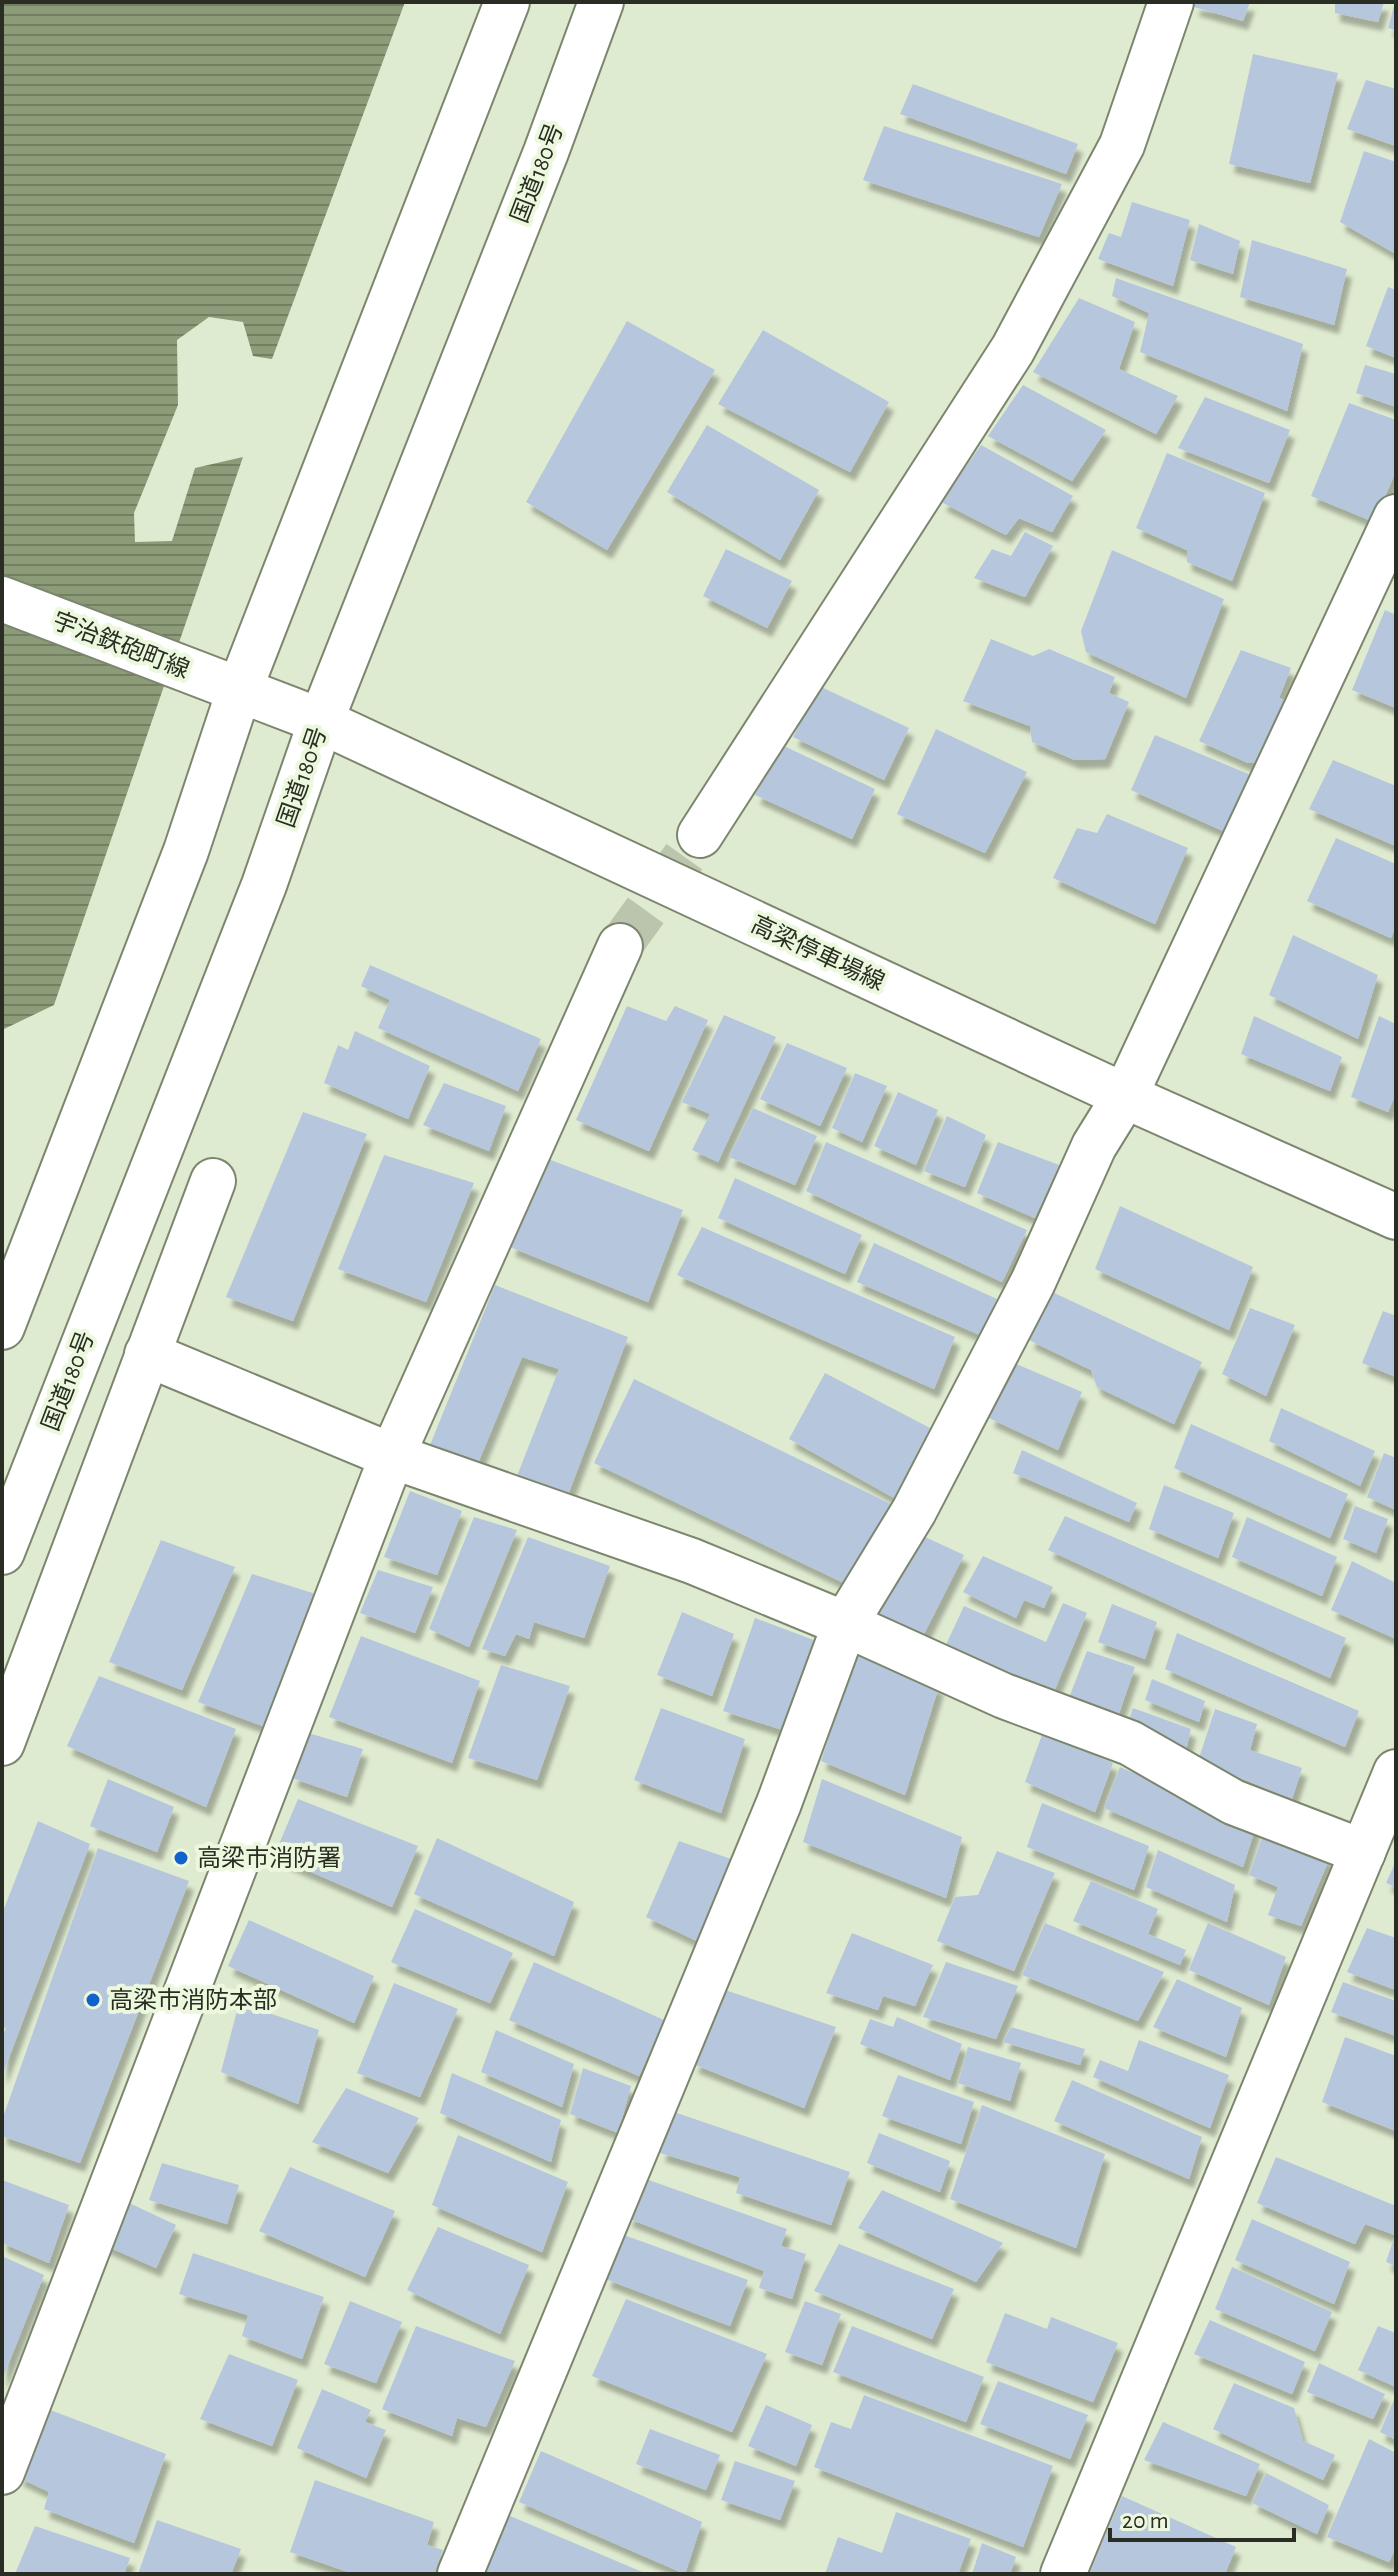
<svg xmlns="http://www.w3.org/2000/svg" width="1398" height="2576" viewBox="0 0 1398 2576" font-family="'Alegreya Sans','Noto Sans JP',sans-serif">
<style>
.water{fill:url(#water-rules)}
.building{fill:#b6c6dd;filter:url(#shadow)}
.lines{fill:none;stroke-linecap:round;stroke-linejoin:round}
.street-tunnel{stroke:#bbc5ad;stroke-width:44;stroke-dasharray:44 22;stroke-linecap:butt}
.street-casing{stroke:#7c866e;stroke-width:48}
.secondary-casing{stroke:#7c866e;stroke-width:48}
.highway-casing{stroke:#7c866e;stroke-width:48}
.street{stroke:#fff;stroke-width:44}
.secondary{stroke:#fff;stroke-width:44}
.highway{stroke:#fff;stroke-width:44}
.poi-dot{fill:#1162cc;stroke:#ecf8dd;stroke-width:3}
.labels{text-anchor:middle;stroke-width:8;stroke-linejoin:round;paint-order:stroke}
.street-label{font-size:24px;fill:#292d23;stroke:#ecf8dd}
.poi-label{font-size:24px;fill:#292d23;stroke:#ecf8dd;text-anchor:start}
</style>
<defs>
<pattern id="water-rules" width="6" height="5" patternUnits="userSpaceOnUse" patternTransform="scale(2)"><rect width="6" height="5" fill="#8c9b78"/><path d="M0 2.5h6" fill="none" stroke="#727f62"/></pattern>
<filter id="shadow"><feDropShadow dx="5" dy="9" stdDeviation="2" flood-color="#0004"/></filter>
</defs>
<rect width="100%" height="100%" fill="#dfebd0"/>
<!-- water -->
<polygon class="water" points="2,2 405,2 272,359 253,356 243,322 209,317 177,340 178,405 134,513 135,542 172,541 195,468 243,457 54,1005 2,1030"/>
<!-- building -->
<g class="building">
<polygon points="1195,2 1250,2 1243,21 1194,7"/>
<polygon points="1335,2 1384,2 1378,22 1335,13"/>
<polygon points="1395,2 1396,2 1396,30 1388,28"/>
<polygon points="1253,54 1338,73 1310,183 1229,164"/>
<polygon points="1366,80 1396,89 1396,146 1347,129"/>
<polygon points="913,84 1078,144 1066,174 900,114"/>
<polygon points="884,126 1062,184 1039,237 863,180"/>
<polygon points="1364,151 1396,162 1396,254 1340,222"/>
<polygon points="1132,202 1190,220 1173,286 1098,259 1109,233 1121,237"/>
<polygon points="1199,224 1240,241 1233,274 1190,260"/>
<polygon points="1252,240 1347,269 1334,325 1240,297"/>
<polygon points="1116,278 1303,344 1287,411 1140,352 1149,313 1112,296"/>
<polygon points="1388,287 1396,290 1396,358 1366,346"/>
<polygon points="1079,298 1135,322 1119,369 1178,396 1156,434 1033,372"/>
<polygon points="627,321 715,370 607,550 526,502"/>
<polygon points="763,330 889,402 850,472 718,404"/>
<polygon points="1365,365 1396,374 1396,407 1356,393"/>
<polygon points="1023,385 1106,430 1072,481 988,436"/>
<polygon points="1205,397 1290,430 1269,483 1178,448"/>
<polygon points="1349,403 1396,420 1396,471 1374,522 1311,496"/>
<polygon points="707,425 819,490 780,560 667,492"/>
<polygon points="981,445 1073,496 1052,532 1019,518 1006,535 941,502"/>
<polygon points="1167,453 1265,493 1232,581 1187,562 1187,550 1136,528"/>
<polygon points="1025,532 1053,546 1025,597 974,578 992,549 1011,556"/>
<polygon points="726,549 792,581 767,628 703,596"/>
<polygon points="1112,550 1224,599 1186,698 1086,652 1081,631"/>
<polygon points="1385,610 1396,615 1396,708 1352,690"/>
<polygon points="991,639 1033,656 1049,649 1115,677 1109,693 1129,702 1105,759 1075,760 1032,742 1030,726 963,701"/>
<polygon points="1241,650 1291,668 1279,698 1296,704 1270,760 1248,763 1199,741"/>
<polygon points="819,686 909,728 884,780 793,737"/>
<polygon points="936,729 1027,772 985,853 897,814"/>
<polygon points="1155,735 1258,778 1230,834 1131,790"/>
<polygon points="782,745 875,789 852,839 755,795"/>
<polygon points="1333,760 1396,786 1396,846 1309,809"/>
<polygon points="1107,814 1188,848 1155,924 1053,878 1077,828 1097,833"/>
<polygon points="1336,838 1396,864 1396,925 1391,938 1307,901"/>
<polygon points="1293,935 1378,975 1358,1039 1269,995"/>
<polygon points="370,965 541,1039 518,1091 378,1028 390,1000 361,986"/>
<polygon points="627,1006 666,1021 675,1006 708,1020 649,1151 576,1120"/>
<polygon points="724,1015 776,1037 718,1162 692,1150 710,1114 682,1102"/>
<polygon points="1254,1016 1342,1057 1330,1091 1241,1054"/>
<polygon points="1379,1016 1396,1024 1396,1093 1388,1112 1351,1097"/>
<polygon points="355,1031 430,1066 408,1119 324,1083 338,1045 348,1050"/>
<polygon points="787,1043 847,1068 820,1126 760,1099"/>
<polygon points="855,1073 887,1086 862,1142 832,1128"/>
<polygon points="444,1083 506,1106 489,1151 423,1125"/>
<polygon points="898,1092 938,1110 916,1165 874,1146"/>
<polygon points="753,1108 817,1136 795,1185 729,1157"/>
<polygon points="303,1112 367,1134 293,1321 226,1297"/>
<polygon points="947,1116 986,1135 965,1187 924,1171"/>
<polygon points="826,1142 1027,1230 1002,1282 806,1191"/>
<polygon points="998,1142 1059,1165 1035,1218 977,1193"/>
<polygon points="384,1155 474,1183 426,1302 338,1269"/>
<polygon points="548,1159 683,1210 648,1302 510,1247"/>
<polygon points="735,1178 862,1235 845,1274 718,1218"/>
<polygon points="1120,1206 1253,1267 1229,1330 1095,1269"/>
<polygon points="702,1227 955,1337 934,1389 677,1275"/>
<polygon points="874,1243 997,1299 980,1335 857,1282"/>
<polygon points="495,1285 628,1337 566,1500 515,1481 559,1369 522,1357 476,1468 428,1450"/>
<polygon points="1050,1291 1202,1362 1174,1424 1097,1387 1091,1370 1029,1340"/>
<polygon points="1250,1308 1295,1325 1266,1396 1222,1374"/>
<polygon points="1383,1311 1396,1316 1396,1377 1362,1363"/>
<polygon points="1014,1363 1082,1392 1058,1450 989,1418"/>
<polygon points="825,1373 930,1428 894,1498 789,1439"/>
<polygon points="634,1379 891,1504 846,1584 594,1463"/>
<polygon points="1281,1408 1375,1451 1360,1486 1269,1441"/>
<polygon points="1191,1424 1348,1494 1330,1538 1174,1468"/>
<polygon points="1022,1450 1137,1503 1129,1522 1013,1473"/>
<polygon points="1384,1453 1396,1458 1396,1510 1367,1497"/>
<polygon points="1164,1485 1234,1513 1218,1558 1149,1529"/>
<polygon points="410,1491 462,1511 437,1575 384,1557"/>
<polygon points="1355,1506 1388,1519 1376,1553 1343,1539"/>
<polygon points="1065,1516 1346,1638 1330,1678 1048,1550"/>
<polygon points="474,1517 517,1530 469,1647 429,1629"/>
<polygon points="1247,1517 1337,1557 1322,1596 1232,1557"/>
<polygon points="923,1536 964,1555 924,1634 878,1613"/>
<polygon points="528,1537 610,1566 584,1638 534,1622 529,1639 516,1634 505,1656 482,1649"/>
<polygon points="161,1540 235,1567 182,1690 109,1662"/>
<polygon points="983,1556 1053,1587 1044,1608 1024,1600 1016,1618 963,1592"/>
<polygon points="1352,1561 1396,1583 1396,1639 1331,1610"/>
<polygon points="378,1570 433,1587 415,1633 360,1613"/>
<polygon points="252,1574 319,1595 263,1726 198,1702"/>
<polygon points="1063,1603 1087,1613 1053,1694 945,1647 964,1606 1046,1642"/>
<polygon points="1112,1604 1157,1622 1145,1659 1098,1642"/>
<polygon points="682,1612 734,1634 712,1696 657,1675"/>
<polygon points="755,1618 819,1642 789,1732 723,1711"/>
<polygon points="1177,1633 1359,1711 1345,1747 1165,1669"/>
<polygon points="361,1636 480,1681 452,1763 329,1717"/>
<polygon points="1087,1651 1135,1667 1115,1725 1067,1703"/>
<polygon points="856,1653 939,1686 905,1795 821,1761"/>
<polygon points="501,1665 570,1686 537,1780 468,1758"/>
<polygon points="99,1676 236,1729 206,1807 67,1746"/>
<polygon points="1152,1679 1205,1701 1199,1722 1145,1700"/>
<polygon points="661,1708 745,1739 721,1813 634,1780"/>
<polygon points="1133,1708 1191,1729 1185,1754 1126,1729"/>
<polygon points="1215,1709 1257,1724 1250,1750 1302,1768 1292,1799 1198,1761"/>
<polygon points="1043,1732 1113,1763 1095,1812 1025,1782"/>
<polygon points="308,1733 363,1749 347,1797 292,1778"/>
<polygon points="1120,1767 1256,1826 1243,1867 1104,1808"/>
<polygon points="108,1779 174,1807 157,1852 90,1826"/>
<polygon points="822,1779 962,1837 946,1898 803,1842"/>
<polygon points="298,1799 418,1846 392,1907 274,1856"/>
<polygon points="1042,1803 1149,1846 1134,1890 1027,1847"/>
<polygon points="38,1821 90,1844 2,2076 2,2038 6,2028 2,2027 2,1914"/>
<polygon points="1264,1832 1330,1857 1301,1926 1268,1915 1278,1887 1249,1875"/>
<polygon points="437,1838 574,1902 554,1956 414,1894"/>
<polygon points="679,1841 731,1859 697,1941 646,1917"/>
<polygon points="98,1848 189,1881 80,2163 2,2136 2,2120"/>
<polygon points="1158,1850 1235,1885 1227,1922 1146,1887"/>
<polygon points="997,1851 1055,1873 1014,1971 937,1941 955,1897 978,1895"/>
<polygon points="1396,1861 1396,1887 1386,1883"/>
<polygon points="1091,1881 1158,1909 1148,1934 1186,1950 1180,1965 1073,1921"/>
<polygon points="415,1909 513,1953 490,2003 391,1962"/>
<polygon points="249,1920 374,1976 354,2023 228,1966"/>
<polygon points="1045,1923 1164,1972 1138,2021 1022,1975"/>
<polygon points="1208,1923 1286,1957 1269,2005 1189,1970"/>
<polygon points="1367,1928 1396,1938 1396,1990 1347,1972"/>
<polygon points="852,1933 933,1965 915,2006 883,1996 878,2010 826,1993"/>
<polygon points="534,1962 664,2020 639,2076 509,2020"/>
<polygon points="946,1962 1018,1986 996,2039 923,2017"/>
<polygon points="1177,1979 1242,2008 1226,2057 1153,2027"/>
<polygon points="1343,1982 1396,2001 1396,2036 1331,2012"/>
<polygon points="394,1983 458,2009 420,2097 357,2073"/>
<polygon points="725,1990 836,2027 804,2108 693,2064"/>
<polygon points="239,2003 319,2030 298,2104 221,2072"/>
<polygon points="897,2017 962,2044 950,2080 860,2044 870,2019 893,2027"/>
<polygon points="1011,2027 1085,2049 1080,2065 1003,2042"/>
<polygon points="496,2030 574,2064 562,2107 481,2072"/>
<polygon points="1345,2037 1396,2056 1396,2131 1322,2102"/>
<polygon points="1139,2040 1229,2075 1210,2128 1093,2077 1100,2060 1128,2071"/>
<polygon points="968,2047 1021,2063 1010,2101 958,2083"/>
<polygon points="583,2068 631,2086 618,2133 570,2114"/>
<polygon points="452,2073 561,2120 551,2162 440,2113"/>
<polygon points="898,2075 974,2102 961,2144 882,2116"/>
<polygon points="1072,2080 1202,2137 1189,2179 1054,2121"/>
<polygon points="346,2088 419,2118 388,2173 312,2142"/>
<polygon points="982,2105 1105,2154 1076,2248 950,2199"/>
<polygon points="674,2112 850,2172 831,2225 736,2193 740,2177 660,2153"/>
<polygon points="879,2133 950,2161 940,2192 867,2163"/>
<polygon points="458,2135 568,2182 542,2252 432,2205"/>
<polygon points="1276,2157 1396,2206 1396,2266 1386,2262 1395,2235 1365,2224 1355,2244 1257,2203"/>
<polygon points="162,2163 239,2185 227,2224 149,2200"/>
<polygon points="290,2167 395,2211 365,2277 259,2231"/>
<polygon points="643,2178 787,2229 781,2246 806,2254 792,2299 759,2288 764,2271 627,2218"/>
<polygon points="2,2180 69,2205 49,2263 2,2243"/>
<polygon points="882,2190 1003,2243 976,2282 858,2228"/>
<polygon points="123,2200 176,2225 156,2268 102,2244"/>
<polygon points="1252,2219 1350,2262 1334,2304 1235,2260"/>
<polygon points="438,2227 529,2265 500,2334 407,2290"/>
<polygon points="624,2235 748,2280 730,2326 605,2279"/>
<polygon points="839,2244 954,2289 932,2339 814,2291"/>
<polygon points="193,2253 324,2297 302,2359 242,2336 248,2315 179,2294"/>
<polygon points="2,2256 44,2275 2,2380"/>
<polygon points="1232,2267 1332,2312 1315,2351 1215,2309"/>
<polygon points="626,2299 767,2354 732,2432 592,2376"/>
<polygon points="350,2301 402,2322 376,2383 324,2364"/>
<polygon points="805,2301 841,2314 822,2365 785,2352"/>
<polygon points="1005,2313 1047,2329 1051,2317 1118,2343 1093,2402 986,2362"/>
<polygon points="1210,2320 1305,2362 1292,2394 1194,2354"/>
<polygon points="416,2326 515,2361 486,2427 457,2418 452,2436 382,2409"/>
<polygon points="852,2326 984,2377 966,2422 833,2372"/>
<polygon points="1378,2326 1396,2333 1396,2387 1358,2370"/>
<polygon points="229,2354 298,2380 272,2446 200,2419"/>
<polygon points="1319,2363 1385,2394 1373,2419 1307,2392"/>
<polygon points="998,2381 1088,2415 1070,2459 980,2424"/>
<polygon points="1234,2383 1294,2408 1303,2441 1335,2455 1323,2480 1213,2429"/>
<polygon points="322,2389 371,2410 365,2422 386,2430 366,2478 297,2448"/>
<polygon points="864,2395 1053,2466 1023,2547 814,2467 831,2422 851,2429"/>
<polygon points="1396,2395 1396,2440 1380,2432"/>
<polygon points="766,2405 812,2425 796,2466 748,2446"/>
<polygon points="45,2408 166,2454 134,2543 44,2509 49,2492 18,2477"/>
<polygon points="1163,2422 1260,2464 1246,2496 1144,2460"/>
<polygon points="650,2429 720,2455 706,2490 636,2464"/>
<polygon points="1369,2439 1396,2453 1396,2547 1389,2562 1327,2537"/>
<polygon points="541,2451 702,2522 685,2574 519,2502"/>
<polygon points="735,2461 795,2481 780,2520 721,2500"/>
<polygon points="1266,2473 1329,2505 1317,2534 1252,2503"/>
<polygon points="315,2480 434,2522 427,2545 443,2550 434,2574 354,2574 290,2552"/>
<polygon points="1122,2496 1236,2547 1225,2574 1089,2574"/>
<polygon points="896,2512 971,2539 958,2574 825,2574 838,2537 882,2553"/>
<polygon points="508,2515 647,2574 484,2574"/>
<polygon points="157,2520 241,2549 231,2574 138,2574"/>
<polygon points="35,2526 130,2558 124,2574 15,2574"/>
<polygon points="982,2543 1016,2557 1010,2574 972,2574"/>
</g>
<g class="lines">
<!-- street-tunnel -->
<polyline class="street-tunnel" points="620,946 700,835"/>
<defs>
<g id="street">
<polyline points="700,835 1013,349 1122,145 1171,2"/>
<polyline points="147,1354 392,1456 692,1561 845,1624 1004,1696 1130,1743 1233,1802 1363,1852"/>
<polyline points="2,1743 213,1181"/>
<polyline points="2,2472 392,1456 620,946"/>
<polyline points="460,2574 779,1803 845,1624 914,1511 1033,1282 1094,1146 1125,1096 1396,517"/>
<polyline points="1063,2574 1396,1772"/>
</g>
<polyline id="secondary" points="2,599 321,721 1125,1096 1396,1217"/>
<g id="highway">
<polyline points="2,1327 186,851 239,691 507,2"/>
<polyline points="2,1552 264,885 321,721 546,152 601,2"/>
</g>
</defs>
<!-- street casing -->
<use href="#street" class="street-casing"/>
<!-- secondary casing -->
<use href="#secondary" class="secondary-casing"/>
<!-- highway casing -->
<use href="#highway" class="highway-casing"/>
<!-- street -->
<use href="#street" class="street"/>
<!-- secondary -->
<use href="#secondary" class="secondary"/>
<!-- highway -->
<use href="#highway" class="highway"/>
</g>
<!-- markers -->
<g class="poi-dot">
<circle cx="181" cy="1858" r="8"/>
<circle cx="93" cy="2000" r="8"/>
</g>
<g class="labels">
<!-- street labels -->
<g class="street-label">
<text transform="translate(537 173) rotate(-69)" y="8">国道180号</text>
<text transform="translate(121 645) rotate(21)" y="8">宇治鉄砲町線</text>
<text transform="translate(302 777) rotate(-71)" y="8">国道180号</text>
<text transform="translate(818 953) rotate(25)" y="8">高梁停車場線</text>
<text transform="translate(68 1381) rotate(-69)" y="8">国道180号</text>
</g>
<!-- poi labels -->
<g class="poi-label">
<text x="197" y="1866">高梁市消防署</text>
<text x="109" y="2008">高梁市消防本部</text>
</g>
</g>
<!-- border -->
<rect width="1398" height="2576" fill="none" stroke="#292d23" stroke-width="8"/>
<!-- scale -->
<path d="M1110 2528v12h184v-12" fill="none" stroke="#292d23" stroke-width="4"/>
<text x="1122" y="2528" font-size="24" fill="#292d23" stroke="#ecf8dd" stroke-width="6" paint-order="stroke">20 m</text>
</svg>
